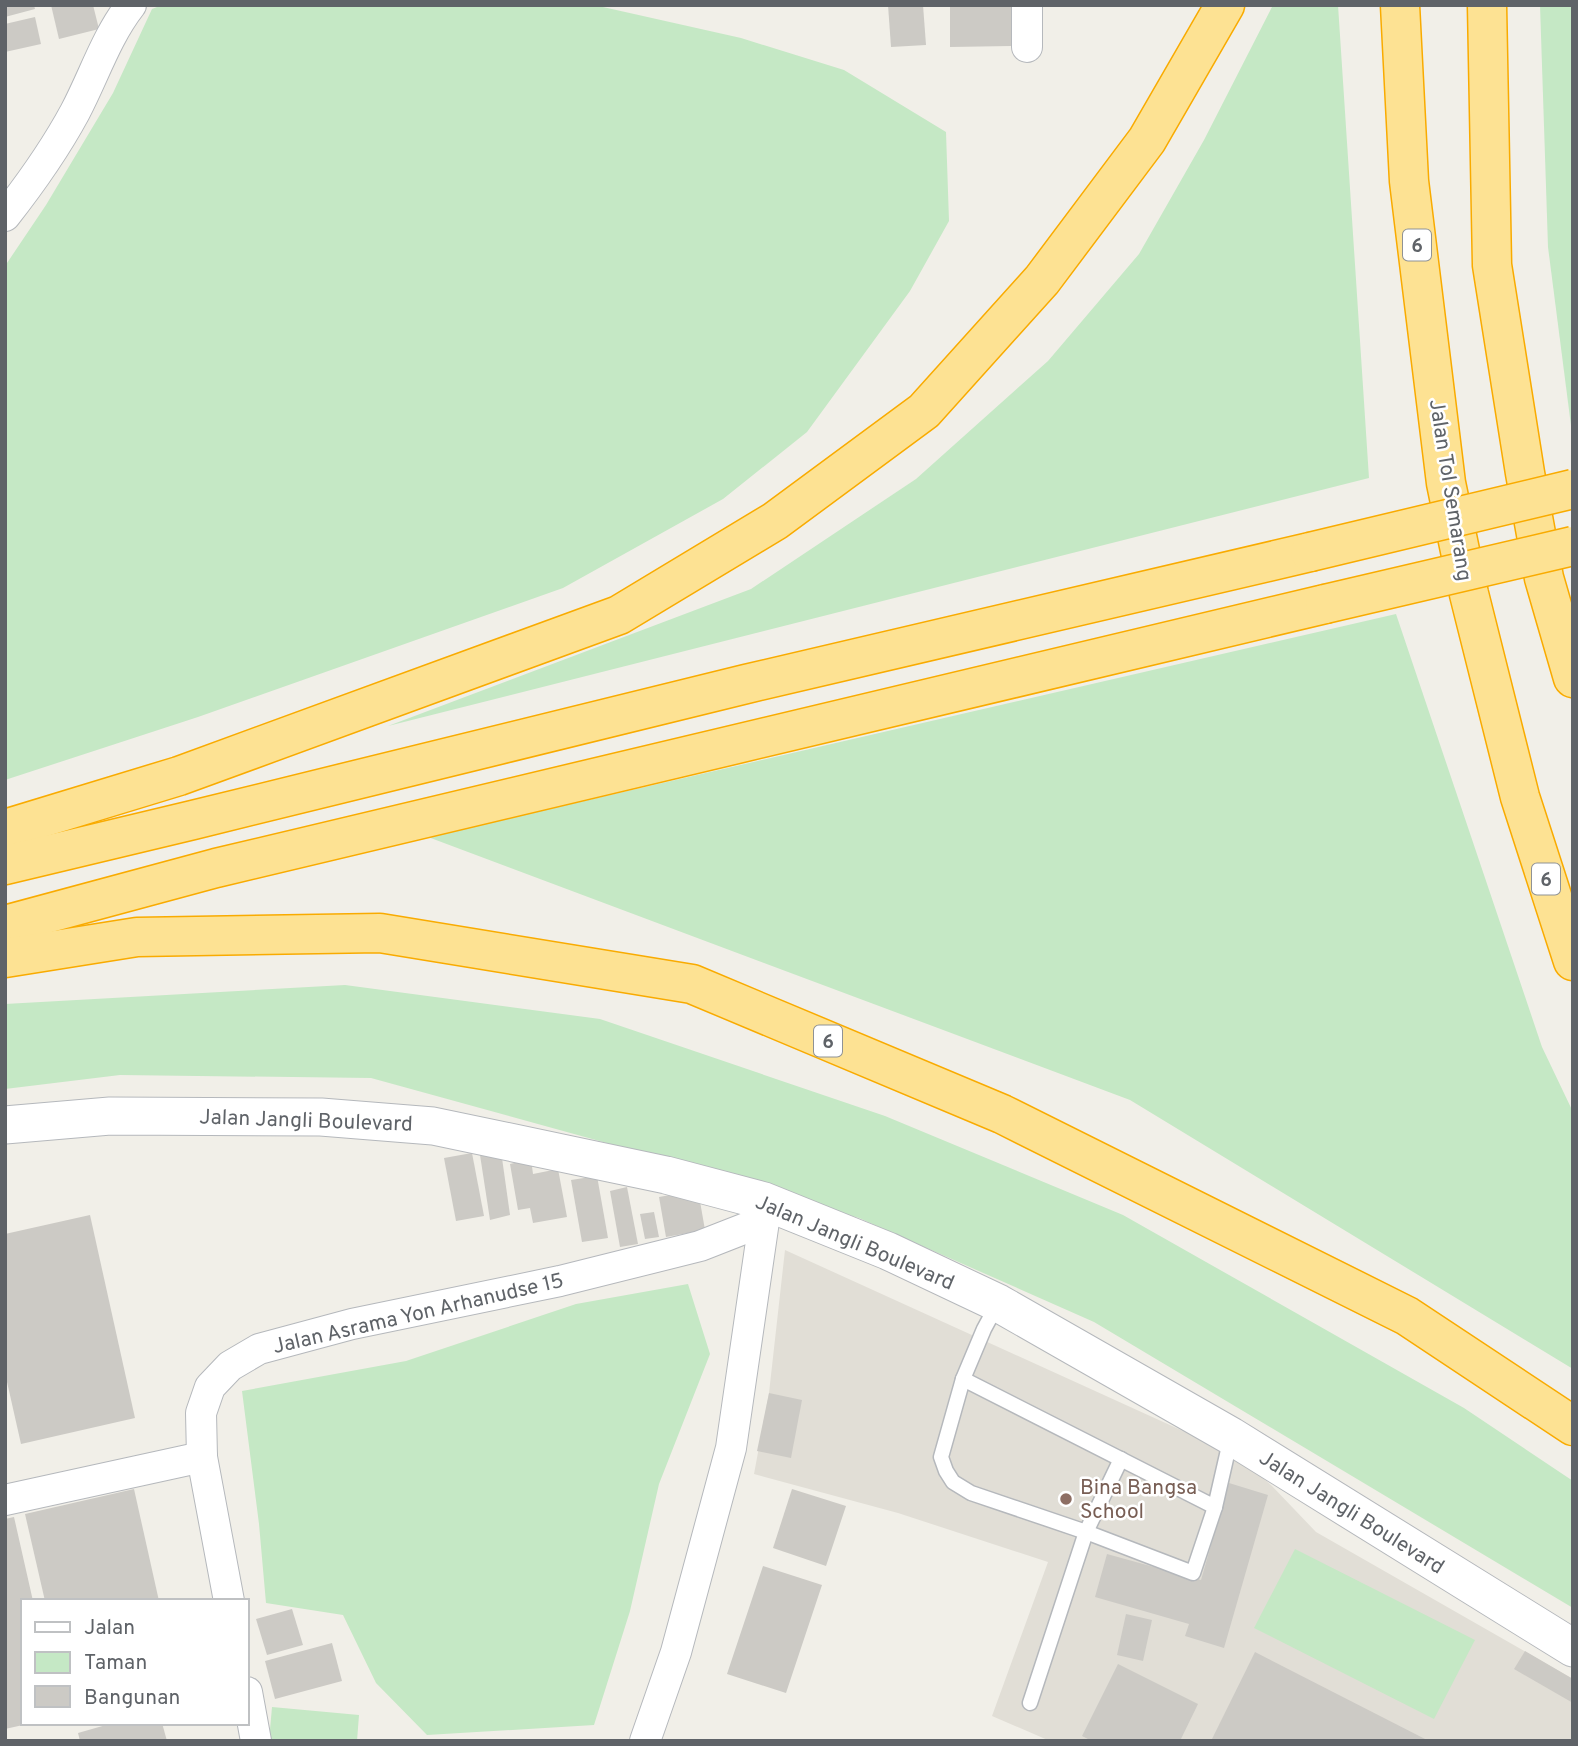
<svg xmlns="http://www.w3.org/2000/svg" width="1578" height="1746" viewBox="0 0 1578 1746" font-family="Overpass,sans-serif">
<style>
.education{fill:#e1ded6}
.green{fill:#c5e8c5}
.building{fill:#cccac5}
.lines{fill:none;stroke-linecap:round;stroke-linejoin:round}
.service-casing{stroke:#b5b8bc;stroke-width:17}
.minor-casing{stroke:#b5b8bc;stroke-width:32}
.tertiary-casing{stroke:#b5b8bc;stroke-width:39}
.motorway-casing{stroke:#f9ab00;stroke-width:41}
.service{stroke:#fff;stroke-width:14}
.minor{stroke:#fff;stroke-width:30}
.tertiary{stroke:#fff;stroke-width:37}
.motorway{stroke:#fde293;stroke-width:38}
.motorway-bridge-casing{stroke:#f9ab00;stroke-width:41;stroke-linecap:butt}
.motorway-bridge{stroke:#fde293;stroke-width:38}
.education-dot{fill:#8d6e63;stroke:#fff;stroke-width:2.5}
.labels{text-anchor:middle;stroke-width:5;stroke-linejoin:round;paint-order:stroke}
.shield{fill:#fff;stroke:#8f9295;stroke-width:2}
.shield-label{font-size:19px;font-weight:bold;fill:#5f6368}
.street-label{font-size:21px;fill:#5f6368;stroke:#fff}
.education-label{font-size:21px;fill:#785e54;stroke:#fff;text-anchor:start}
</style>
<rect width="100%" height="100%" fill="#f1efe8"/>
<!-- education -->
<polygon class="education" points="785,1250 1238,1456 1272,1486 1316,1532 1573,1679 1573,1741 1050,1741 992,1716 1048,1562 898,1513 754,1474 769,1393"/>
<!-- green -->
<g class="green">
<polygon points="162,5 594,5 741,38 844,70 946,132 949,221 910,291 807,432 723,499 563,588 198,717 5,780 5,266 46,205 113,93 152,9"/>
<polygon points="1273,5 1338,5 1369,478 388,726 751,589 916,479 1048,361 1139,254 1204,140"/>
<polygon points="1540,5 1573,5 1573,441 1548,247"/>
<polygon points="1396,614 1542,1047 1573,1112 1573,1369 1130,1100 428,837"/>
<polygon points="345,985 600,1019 885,1116 1123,1215 1464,1408 1573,1481 1573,1608 1094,1322 859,1218 603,1142 371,1078 120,1075 5,1089 5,1004"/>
<polygon points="688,1284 710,1354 659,1484 630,1611 594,1725 427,1735 376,1683 343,1615 266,1603 259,1524 242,1391 406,1361 576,1304"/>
<polygon points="1295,1549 1475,1640 1434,1719 1254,1628"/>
<polygon points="272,1707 359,1715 357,1741 269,1741"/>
</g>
<!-- building -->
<g class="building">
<polygon points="5,5 34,5 35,9 5,17"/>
<polygon points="51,5 93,5 99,29 59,39"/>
<polygon points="888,5 923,5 926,45 891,47"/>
<polygon points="1011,5 1011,46 950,47 950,6"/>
<polygon points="35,17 41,44 5,52 5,24"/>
<polygon points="501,1151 510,1215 490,1220 480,1155"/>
<polygon points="472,1153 484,1216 456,1221 444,1158"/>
<polygon points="531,1159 533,1174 558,1169 567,1217 533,1223 530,1208 518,1210 510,1164"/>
<polygon points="597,1176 608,1238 582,1242 571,1180"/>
<polygon points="627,1187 638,1244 620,1247 610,1191"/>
<polygon points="698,1190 705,1230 666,1237 659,1197"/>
<polygon points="654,1212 659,1237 645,1239 640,1214"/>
<polygon points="90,1215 135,1418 21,1444 5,1373 5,1234"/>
<polygon points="769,1393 802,1400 791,1458 757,1451"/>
<polygon points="1229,1483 1268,1495 1224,1648 1185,1636 1189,1624 1095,1597 1107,1554 1201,1580"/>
<polygon points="134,1489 159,1601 45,1601 25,1514"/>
<polygon points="792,1489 846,1506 826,1566 773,1548"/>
<polygon points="14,1517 33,1601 23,1601 23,1725 5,1729 5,1519"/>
<polygon points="763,1566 822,1585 786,1693 727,1674"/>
<polygon points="292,1609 303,1645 267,1655 256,1619"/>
<polygon points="1126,1614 1152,1620 1143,1661 1117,1655"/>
<polygon points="332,1643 342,1681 275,1699 265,1661"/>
<polygon points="1525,1651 1573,1679 1573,1703 1514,1669"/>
<polygon points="1255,1652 1429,1741 1211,1741"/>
<polygon points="1118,1664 1198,1704 1180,1741 1092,1741 1082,1736"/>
<polygon points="113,1723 162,1723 167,1741 80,1741 78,1733"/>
</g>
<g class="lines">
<defs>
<g id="service">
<polyline points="997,1305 984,1329 963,1379 941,1457 946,1471 953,1482 971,1493 1086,1532 1193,1573 1215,1507 1231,1437"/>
<polyline points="963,1379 1215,1507"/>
<polyline points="1030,1703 1086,1532 1121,1459"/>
</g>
<g id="minor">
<polyline points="1027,5 1027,47"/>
<path d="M 5,216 C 31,183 55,149 75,112 C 94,76 106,37 131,5"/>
<polyline points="5,1500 202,1457"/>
<polyline points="229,1601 202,1457 201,1413 210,1387 230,1366 259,1349 352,1324 560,1281 700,1246 764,1221"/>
<polyline points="247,1692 256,1741"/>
<polyline points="645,1741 676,1652 731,1448 764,1221 764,1205"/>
</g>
<polyline id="tertiary" points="5,1125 110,1116 321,1117 433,1126 666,1175 764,1201 888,1251 998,1303 1231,1436 1573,1648"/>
<g id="motorway">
<polyline points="1400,5 1409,181 1446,483 1469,594 1520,797 1573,961"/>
<polyline points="1487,5 1492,265 1525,473 1544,578 1573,678"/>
<polyline points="5,829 179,776 619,615 775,521 924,411 1042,280 1147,140 1225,5"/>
<polyline points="5,865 193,820 746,684 1310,552"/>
<polyline points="5,925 216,868 1325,604"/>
<polyline points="5,958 137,937 380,933 692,984 1002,1114 1407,1316 1573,1426"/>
</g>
</defs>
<!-- service casing -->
<use href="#service" class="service-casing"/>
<!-- minor casing -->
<use href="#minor" class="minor-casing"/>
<!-- tertiary casing -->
<use href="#tertiary" class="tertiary-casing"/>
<!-- motorway casing -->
<use href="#motorway" class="motorway-casing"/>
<!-- service -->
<use href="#service" class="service"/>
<!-- minor -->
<use href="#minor" class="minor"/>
<!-- tertiary -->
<use href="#tertiary" class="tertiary"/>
<!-- motorway -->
<use href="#motorway" class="motorway"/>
<defs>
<g id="motorway-bridge">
<polyline points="1310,552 1573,489"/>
<polyline points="1325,604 1573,546"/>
</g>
</defs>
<!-- motorway-bridge casing -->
<use href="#motorway-bridge" class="motorway-bridge-casing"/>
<!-- motorway-bridge -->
<use href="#motorway-bridge" class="motorway-bridge"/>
</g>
<!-- markers -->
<circle class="education-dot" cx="1066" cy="1499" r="7"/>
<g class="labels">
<!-- shield labels -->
<g class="shield">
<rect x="1403" y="229.5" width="28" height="31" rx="5"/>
<rect x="1532" y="863.5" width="28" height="31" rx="5"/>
<rect x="814" y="1025.5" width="28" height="31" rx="5"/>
</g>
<g class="shield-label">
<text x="1417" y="252">6</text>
<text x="1546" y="886">6</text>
<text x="828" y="1048">6</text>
</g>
<!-- street labels -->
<g class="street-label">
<text transform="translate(1451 490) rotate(81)" y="7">Jalan Tol Semarang</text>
<text transform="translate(306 1120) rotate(2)" y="7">Jalan Jangli Boulevard</text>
<text transform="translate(855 1242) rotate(23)" y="7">Jalan Jangli Boulevard</text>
<text transform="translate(418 1313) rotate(-13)" y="7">Jalan Asrama Yon Arhanudse 15</text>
<text transform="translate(1352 1512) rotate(32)" y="7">Jalan Jangli Boulevard</text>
</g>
<!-- education labels -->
<g class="education-label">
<text x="1080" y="1494">Bina Bangsa<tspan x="1080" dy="24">School</tspan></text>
</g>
</g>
<!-- border -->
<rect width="1578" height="1746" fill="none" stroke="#5f6368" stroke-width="14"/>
<!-- legend -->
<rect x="21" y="1599" width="228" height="126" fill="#ffffff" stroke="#bfc1c3" stroke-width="2"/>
<rect x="35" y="1622" width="35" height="10" fill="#ffffff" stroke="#bfc1c3" stroke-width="2"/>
<text x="84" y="1634" font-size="21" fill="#5f6368">Jalan</text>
<rect x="35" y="1652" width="35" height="21" fill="#c5e8c5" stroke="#bfc1c3" stroke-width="2"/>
<text x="84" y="1669" font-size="21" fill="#5f6368">Taman</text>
<rect x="35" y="1686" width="35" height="21" fill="#cccac5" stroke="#bfc1c3" stroke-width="2"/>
<text x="84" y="1704" font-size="21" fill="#5f6368">Bangunan</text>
</svg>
